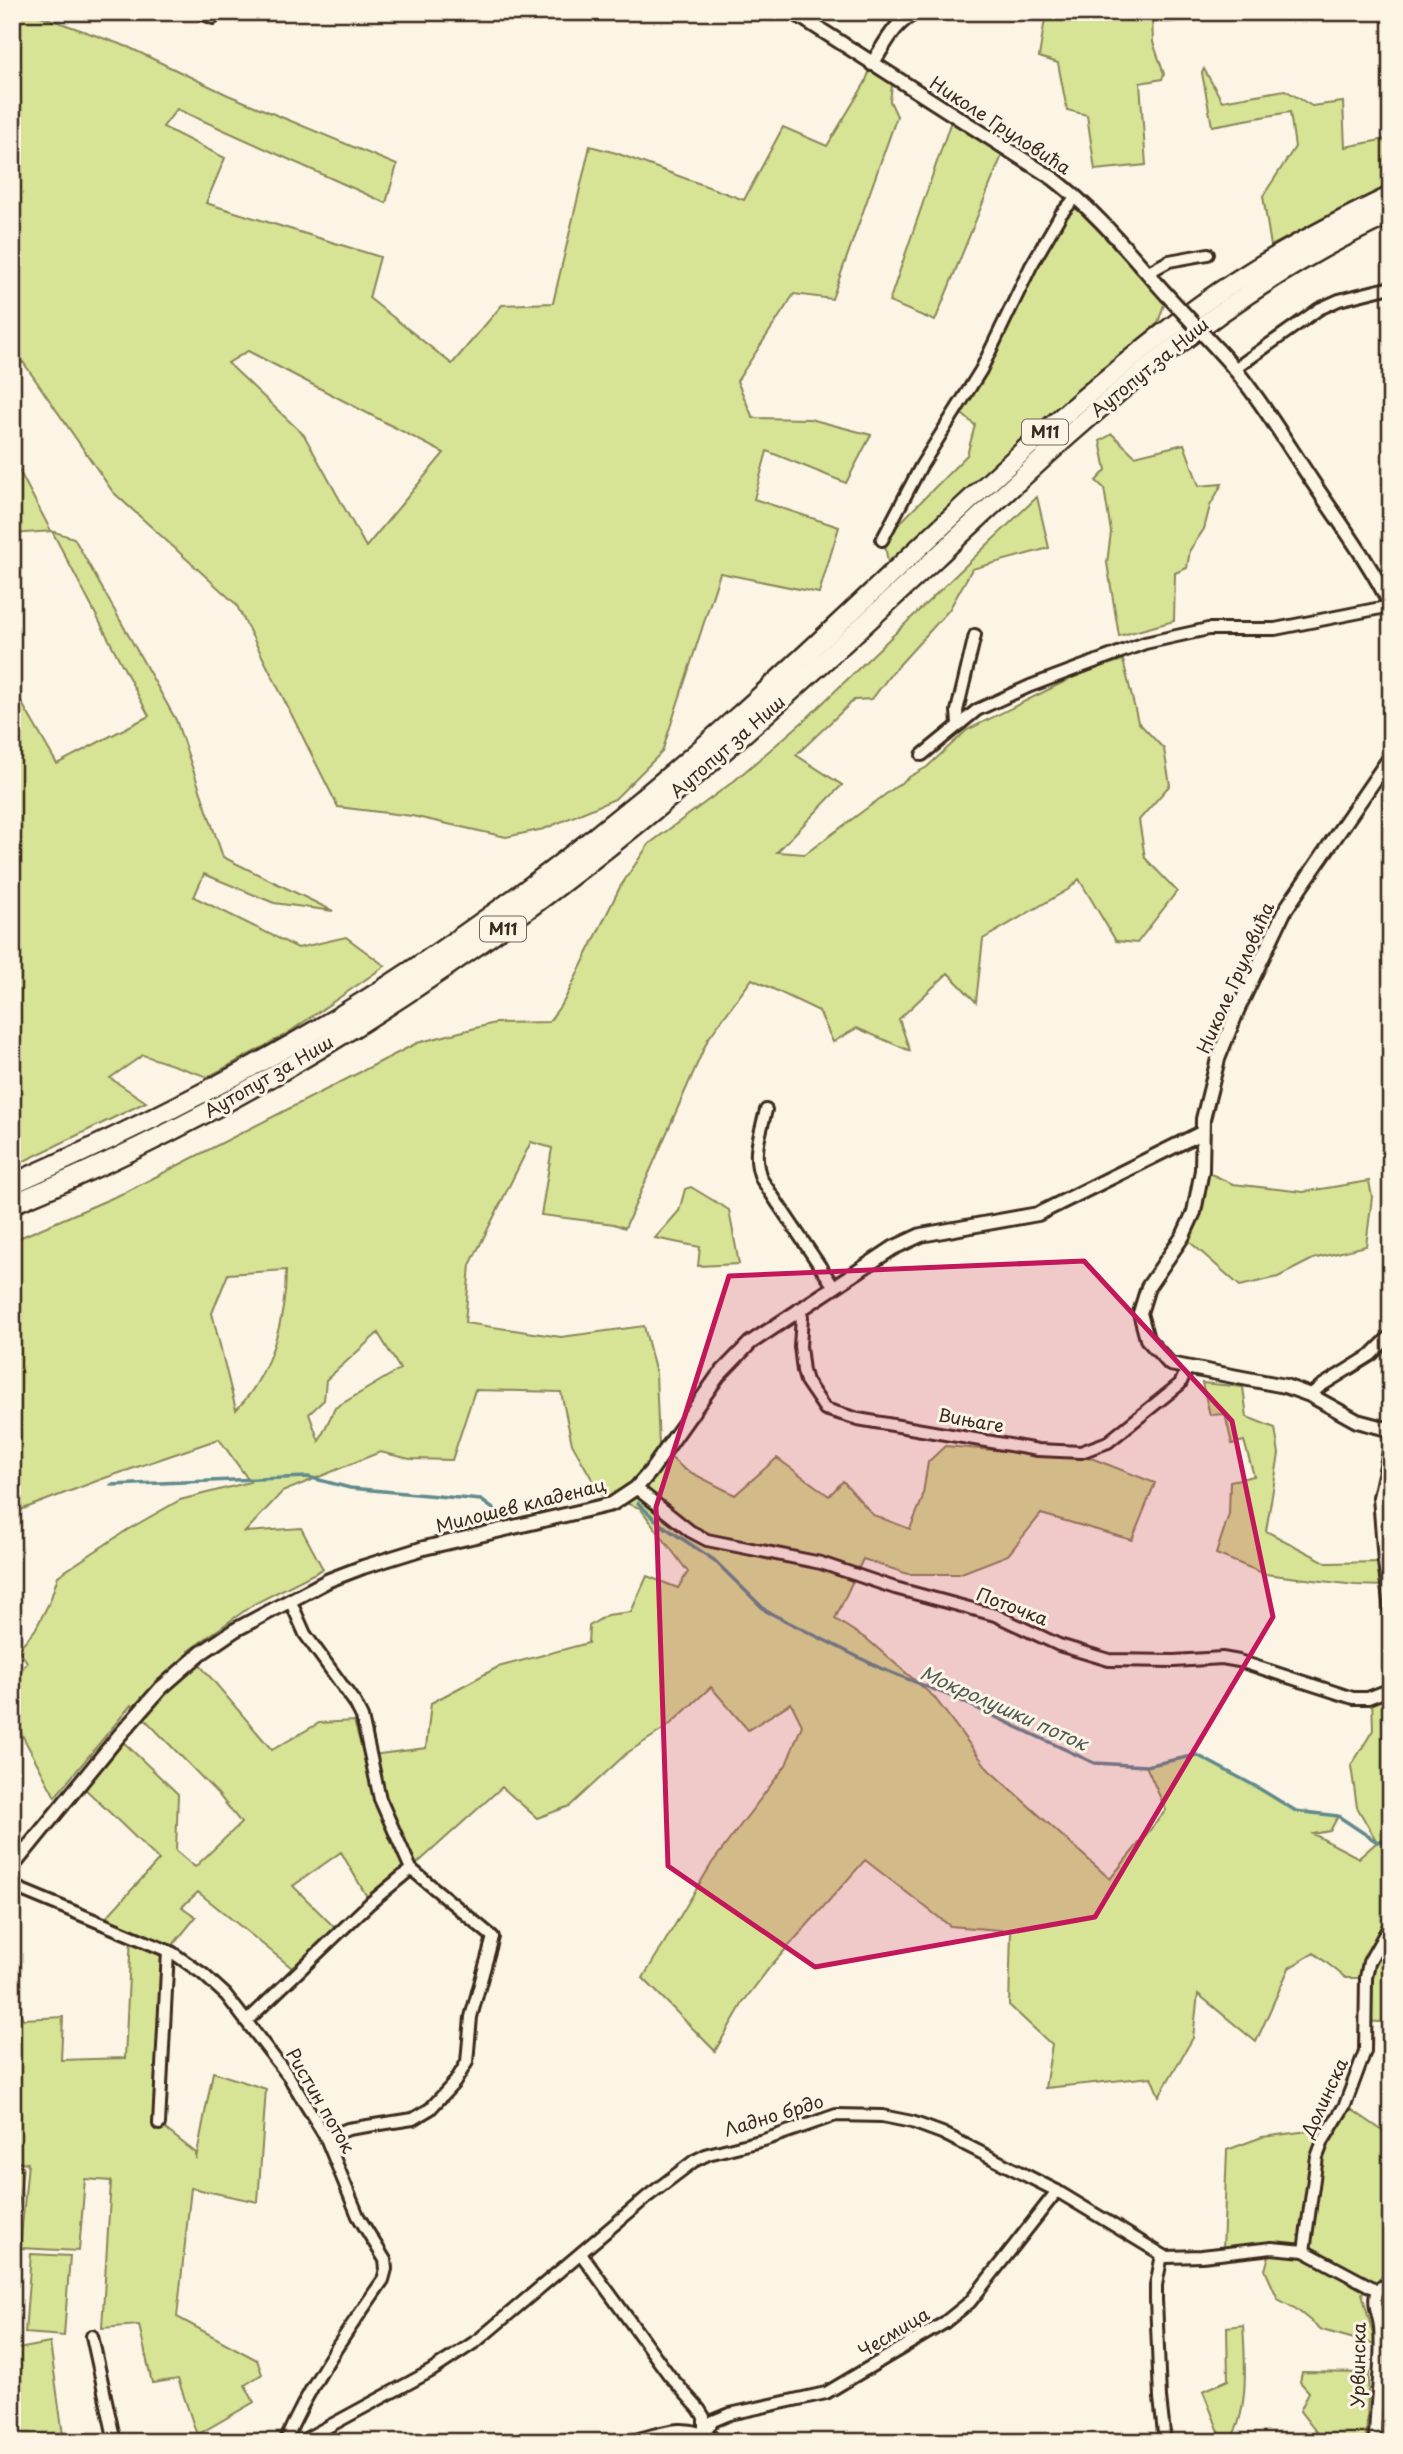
<svg xmlns="http://www.w3.org/2000/svg" width="1403" height="2454" viewBox="0 0 1403 2454" font-family="'Playpen Sans',sans-serif">
<style>
.green{fill:#d7e395;stroke:#89865a;stroke-width:2;fill-rule:evenodd}
.lines{fill:none;stroke-linecap:round;stroke-linejoin:round}
.stream{stroke:#618a8c;stroke-width:3.5}
.minor-casing{stroke:#3b2a1e;stroke-width:16}
.tertiary-casing{stroke:#3b2a1e;stroke-width:18}
.trunk-casing{stroke:#3b2a1e;stroke-width:23}
.minor{stroke:#fcf5e5;stroke-width:10}
.tertiary{stroke:#fcf5e5;stroke-width:12}
.trunk{stroke:#fcf5e5;stroke-width:18}
.tertiary-bridge-casing{stroke:#3b2a1e;stroke-width:18;stroke-linecap:butt}
.tertiary-bridge{stroke:#fcf5e5;stroke-width:12}
.marked{fill:#c2185b;fill-opacity:0.2;stroke:#c2185b;stroke-width:5;stroke-linejoin:round}
.labels{text-anchor:middle;stroke-width:6;stroke-linejoin:round;paint-order:stroke}
.shield{fill:#fcf5e5;stroke:#75675a;stroke-width:2}
.shield-label{font-size:16px;font-weight:bold;fill:#3b2a1e}
.street-label{font-size:18px;fill:#3b2a1e;stroke:#fcf5e5}
.water-label{font-size:19px;font-style:italic;fill:#4e5a55;stroke:#fcf5e5}
</style>
<rect width="100%" height="100%" fill="#fcf5e5"/>
<filter id="ink" filterUnits="userSpaceOnUse"><feTurbulence type="fractalNoise" baseFrequency=".0143" numOctaves="2"/><feDisplacementMap in="SourceGraphic" scale="14" xChannelSelector="R" yChannelSelector="G"/><feConvolveMatrix kernelMatrix="1 2 1 2 8 2 1 2 1" color-interpolation-filters="sRGB"/></filter>
<g filter="url(#ink)">
<!-- green -->
<g class="green">
<path d="M 12,12 L 30,12 L 128,47 L 228,95 L 397,165 L 386,203 L 177,109 L 163,127 L 225,158 L 206,203 L 380,257 L 369,298 L 452,364 L 502,305 L 553,303 L 590,146 L 616,153 L 744,200 L 783,127 L 827,146 L 865,83 L 872,64 L 893,78 L 890,101 L 897,116 L 832,299 L 794,294 L 737,381 L 753,418 L 810,419 L 871,435 L 846,483 L 767,451 L 754,499 L 839,527 L 819,593 L 720,573 L 662,752 L 615,799 L 544,829 L 506,837 L 412,816 L 338,807 L 236,604 L 113,492 L 23,362 L 12,371 ZM 248,351 L 444,453 L 366,547 L 304,435 L 228,363 Z"/>
<polygon points="1046,12 1096,12 1152,18 1153,42 1164,74 1162,79 1140,83 1146,165 1095,170 1087,115 1067,110 1058,63 1039,57"/>
<polygon points="1204,69 1222,101 1285,90 1312,106 1343,102 1345,147 1391,138 1391,185 1271,246 1263,196 1295,147 1290,112 1212,126 1202,73"/>
<polygon points="953,115 1005,148 935,321 889,302"/>
<polygon points="1076,197 1167,295 1158,323 1017,443 888,563 884,539 967,455 975,425 957,410"/>
<polygon points="1112,434 1135,456 1184,444 1199,486 1222,484 1210,506 1204,529 1190,550 1187,568 1175,573 1174,621 1119,636 1107,563 1111,532 1104,488 1096,481 1106,470 1100,441"/>
<polygon points="12,457 51,531 74,538 176,720 223,857 333,911 274,903 204,874 194,897 298,948 346,937 385,966 285,1035 208,1077 143,1055 110,1078 146,1102 12,1167 12,686 57,764 149,716 52,531 12,534"/>
<path d="M 1037,497 L 1049,548 L 972,569 L 949,610 L 891,674 L 872,699 L 854,700 L 796,755 L 842,785 L 777,852 L 805,854 L 909,777 L 927,767 L 967,730 L 1084,672 L 1123,660 L 1138,722 L 1164,749 L 1170,785 L 1139,820 L 1145,858 L 1177,891 L 1137,943 L 1116,941 L 1079,879 L 1069,889 L 983,939 L 976,1002 L 948,973 L 899,1019 L 910,1051 L 857,1028 L 833,1042 L 819,1011 L 752,979 L 708,1039 L 625,1228 L 614,1224 L 541,1215 L 552,1148 L 531,1142 L 470,1265 L 465,1323 L 561,1337 L 644,1326 L 656,1374 L 659,1447 L 684,1469 L 735,1495 L 777,1458 L 829,1496 L 843,1481 L 873,1515 L 910,1529 L 922,1500 L 928,1462 L 945,1446 L 1091,1458 L 1155,1483 L 1132,1540 L 1041,1514 L 1008,1555 L 959,1574 L 908,1574 L 863,1559 L 835,1619 L 868,1640 L 934,1697 L 989,1770 L 1110,1879 L 1166,1810 L 1146,1766 L 1197,1755 L 1266,1792 L 1296,1811 L 1338,1816 L 1330,1831 L 1313,1834 L 1359,1858 L 1377,1842 L 1357,1807 L 1351,1766 L 1373,1730 L 1372,1696 L 1391,1689 L 1391,2023 L 1367,2021 L 1366,1978 L 1346,1978 L 1314,1953 L 1289,1968 L 1256,2042 L 1198,1994 L 1193,2038 L 1159,2096 L 1151,2077 L 1045,2088 L 1052,2045 L 1009,2005 L 1011,1931 L 950,1926 L 865,1860 L 770,1967 L 744,2001 L 715,2051 L 643,1978 L 712,1863 L 786,1765 L 802,1725 L 791,1703 L 748,1730 L 711,1687 L 667,1727 L 627,1753 L 570,1806 L 537,1818 L 502,1787 L 411,1869 L 390,1824 L 371,1755 L 426,1748 L 431,1703 L 498,1667 L 588,1643 L 589,1626 L 607,1615 L 631,1612 L 647,1576 L 678,1588 L 688,1572 L 640,1508 L 601,1495 L 572,1444 L 561,1392 L 475,1390 L 452,1460 L 410,1459 L 380,1452 L 282,1492 L 245,1532 L 301,1528 L 323,1569 L 254,1604 L 188,1651 L 272,1750 L 319,1723 L 354,1721 L 377,1802 L 406,1865 L 367,1897 L 341,1852 L 293,1886 L 340,1933 L 297,1972 L 198,1892 L 182,1907 L 196,1917 L 168,1951 L 159,2124 L 196,2153 L 196,2159 L 213,2072 L 266,2089 L 258,2202 L 191,2188 L 177,2317 L 257,2360 L 262,2374 L 245,2385 L 254,2402 L 197,2435 L 178,2379 L 152,2383 L 139,2325 L 102,2328 L 111,2181 L 85,2179 L 79,2251 L 20,2248 L 28,2163 L 12,2161 L 12,2001 L 15,2002 L 23,2019 L 63,2017 L 61,2060 L 125,2058 L 131,1935 L 101,1923 L 159,1860 L 80,1784 L 118,1737 L 178,1794 L 176,1851 L 195,1867 L 241,1823 L 218,1794 L 131,1705 L 55,1797 L 12,1716 L 12,1684 L 27,1662 L 18,1649 L 35,1630 L 50,1601 L 58,1576 L 127,1530 L 180,1500 L 250,1482 L 219,1439 L 102,1479 L 23,1509 L 12,1517 L 12,1241 L 126,1192 L 417,1043 L 495,1023 L 549,1022 L 565,999 L 620,887 L 649,844 L 734,781 L 806,719 ZM 286,1270 C 286,1318 270,1376 236,1410 L 212,1313 L 228,1274 ZM 378,1333 L 400,1369 L 335,1408 L 319,1441 L 309,1414 L 324,1400 L 326,1380 Z"/>
<polygon points="1202,1170 1233,1184 1303,1192 1369,1181 1372,1197 1366,1246 1313,1259 1278,1277 1240,1286 1183,1236"/>
<polygon points="691,1187 729,1210 739,1264 698,1266 700,1247 655,1238 679,1211 685,1189"/>
<polygon points="1202,1383 1243,1387 1247,1417 1275,1428 1279,1454 1266,1531 1327,1563 1382,1562 1385,1586 1355,1585 1265,1574 1216,1554 1229,1514 1230,1481 1254,1476 1244,1441 1232,1444 1225,1414 1210,1415"/>
<polygon points="1345,2105 1386,2133 1391,2124 1391,2275 1383,2276 1362,2293 1376,2345 1322,2330 1296,2309 1278,2299 1265,2270 1272,2245 1223,2249 1227,2150 1262,2137 1308,2131"/>
<polygon points="12,2164 23,2166 12,2262"/>
<polygon points="31,2254 70,2256 64,2336 25,2333"/>
<path d="M 1243,2325 C 1245,2356 1250,2418 1228,2442 L 1223,2442 L 1203,2391 L 1228,2380 L 1227,2327 Z"/>
<polygon points="50,2343 64,2442 22,2442 12,2373 12,2350"/>
<polygon points="1302,2372 1369,2373 1366,2442 1324,2442 1300,2411 1309,2392 1300,2382"/>
</g>
<g class="lines">
<!-- stream -->
<g class="stream">
<polyline points="111,1485 308,1477 350,1488 481,1500 508,1520"/>
<polyline points="638,1503 660,1524 714,1560 766,1611 880,1668 955,1698 1094,1763 1146,1766 1197,1755 1255,1786 1296,1811 1338,1816 1377,1842 1391,1838"/>
</g>
<defs>
<g id="minor">
<polyline points="199,12 213,18"/>
<polyline points="1147,273 1169,261 1208,254"/>
<polyline points="1236,368 1319,309 1339,300 1391,287"/>
<polyline points="882,540 921,466 981,370 1031,266 1061,214 1076,197"/>
<polyline points="958,724 957,711 975,635"/>
<polyline points="922,755 977,710 1030,686 1145,643 1208,629 1275,629 1391,606"/>
<path d="M 766,1110 C 760,1135 751,1156 762,1180 L 834,1287"/>
<polyline points="799,1309 802,1317 800,1346 803,1371 806,1381 825,1409 858,1419 1038,1450 1081,1452 1108,1442 1180,1384 1187,1369"/>
<polyline points="1310,1395 1321,1386 1371,1355 1391,1335"/>
<polyline points="1391,1443 1379,1497 1384,1562 1391,1617"/>
<polyline points="636,1488 690,1531 707,1540 821,1563 895,1588 995,1615 1059,1645 1109,1660 1174,1661 1222,1658 1239,1661 1353,1698 1368,1698 1391,1689"/>
<polyline points="290,1600 305,1634 355,1703 362,1717 380,1799 411,1869 493,1937 471,2017 467,2062 455,2082 430,2109 413,2119 348,2129 326,2138"/>
<path d="M 12,1886 L 173,1953 L 203,1974 L 226,1995 L 289,2077 L 326,2138 L 358,2216 L 385,2260 L 386,2269 L 383,2280 C 347,2332 310,2383 285,2442"/>
<polyline points="248,2020 370,1903 411,1869"/>
<polyline points="159,2124 168,1951"/>
<polyline points="1304,2251 1317,2157 1323,2141 1345,2105 1365,2051 1366,1978 1369,1962 1391,1923"/>
<polyline points="581,2254 669,2375 699,2409 704,2417 704,2431"/>
<polyline points="1162,2255 1156,2285 1156,2299 1160,2398 1165,2442"/>
<polyline points="92,2336 115,2442"/>
<polyline points="704,2434 713,2421 730,2414 826,2393 944,2323 970,2302 1057,2191"/>
<polyline points="300,2442 431,2371 478,2340 648,2196 694,2161 708,2154 764,2140 836,2115 882,2116 912,2122 942,2133 1057,2191 1166,2257 1202,2256 1272,2248 1304,2251 1377,2290 1381,2287 1391,2285"/>
<path d="M 1375,2442 C 1375,2404 1383,2365 1380,2327 C 1379,2315 1372,2303 1377,2290"/>
</g>
<g id="tertiary">
<path d="M 793,12 L 1054,179 C 1097,212 1131,255 1167,295"/>
<polyline points="1127,12 1168,14 1187,12"/>
<path d="M 872,64 C 885,45 895,20 918,12"/>
<path d="M 1217,349 C 1255,389 1283,438 1314,484 C 1340,523 1370,563 1391,606"/>
<polyline points="1391,756 1285,910 1238,1009 1218,1059 1203,1119 1202,1170 1194,1212 1183,1236 1148,1287 1140,1313 1147,1339 1170,1364 1285,1386 1310,1395 1357,1421 1391,1430"/>
<polyline points="12,1867 118,1737 161,1688 201,1653 235,1630 329,1580 363,1567 424,1548 612,1504 636,1488 650,1472 718,1376 750,1343 893,1248 921,1235 1038,1214 1201,1133"/>
<path d="M 633,2442 C 666,2432 686,2423 718,2442"/>
</g>
<g id="trunk">
<path d="M 12,1184 C 151,1123 286,1054 412,970 C 527,894 634,809 737,717 C 890,581 1032,429 1198,307 C 1258,263 1324,228 1391,196"/>
<path d="M 12,1204 C 286,1092 531,923 751,727 C 826,661 899,592 972,524 C 1099,405 1230,286 1391,214"/>
</g>
</defs>
<!-- minor casing -->
<use href="#minor" class="minor-casing"/>
<!-- tertiary casing -->
<use href="#tertiary" class="tertiary-casing"/>
<!-- trunk casing -->
<use href="#trunk" class="trunk-casing"/>
<!-- minor -->
<use href="#minor" class="minor"/>
<!-- tertiary -->
<use href="#tertiary" class="tertiary"/>
<!-- trunk -->
<use href="#trunk" class="trunk"/>
<defs>
<polyline id="tertiary-bridge" points="1167,295 1217,349"/>
</defs>
<!-- tertiary-bridge casing -->
<use href="#tertiary-bridge" class="tertiary-bridge-casing"/>
<!-- tertiary-bridge -->
<use href="#tertiary-bridge" class="tertiary-bridge"/>
</g>
</g>
<!-- marked area -->
<path class="marked" d="M 1084,1261 L 1232,1421 L 1273,1617 L 1095,1917 L 815,1967 L 668,1866 L 656,1507 L 729,1276 Z"/>
<g class="labels">
<!-- shield labels -->
<g class="shield">
<rect x="1022" y="419.5" width="46" height="25" rx="5"/>
<rect x="480" y="916.5" width="46" height="25" rx="5"/>
</g>
<g class="shield-label">
<text x="1045" y="438">M11</text>
<text x="503" y="935">M11</text>
</g>
<!-- street labels -->
<g class="street-label">
<text transform="translate(1000 126) rotate(33)" y="6">Николе Груловића</text>
<text transform="translate(1150 368) rotate(-39)" y="6">Аутопут за Ниш</text>
<text transform="translate(728 747) rotate(-41)" y="6">Аутопут за Ниш</text>
<text transform="translate(1236 978) rotate(-66)" y="6">Николе Груловића</text>
<text transform="translate(269 1077) rotate(-30)" y="6">Аутопут за Ниш</text>
<text transform="translate(971 1421) rotate(10)" y="6">Вињаге</text>
<text transform="translate(521 1506) rotate(-14)" y="6">Милошев кладенац</text>
<text transform="translate(1012 1607) rotate(21)" y="6">Поточка</text>
<text transform="translate(1325 2098) rotate(-65)" y="6">Долинска</text>
<text transform="translate(320 2101) rotate(60)" y="6">Ристин поток</text>
<text transform="translate(774 2116) rotate(-17)" y="6">Ладно брдо</text>
<text transform="translate(894 2333) rotate(-31)" y="6">Чесмица</text>
<text transform="translate(1359 2365) rotate(-89)" y="6">Урвинска</text>
</g>
<!-- water labels -->
<g class="water-label">
<text transform="translate(1004 1708) rotate(24)" y="7">Мокролушки поток</text>
</g>
</g>
<!-- margin -->
<rect width="1403" height="2454" fill="none" stroke="#fcf5e5" stroke-width="42"/>
<rect x="21" y="21" width="1361" height="2412" fill="none" stroke="#3b2a1e" stroke-width="2.5" filter="url(#ink)"/>
</svg>
